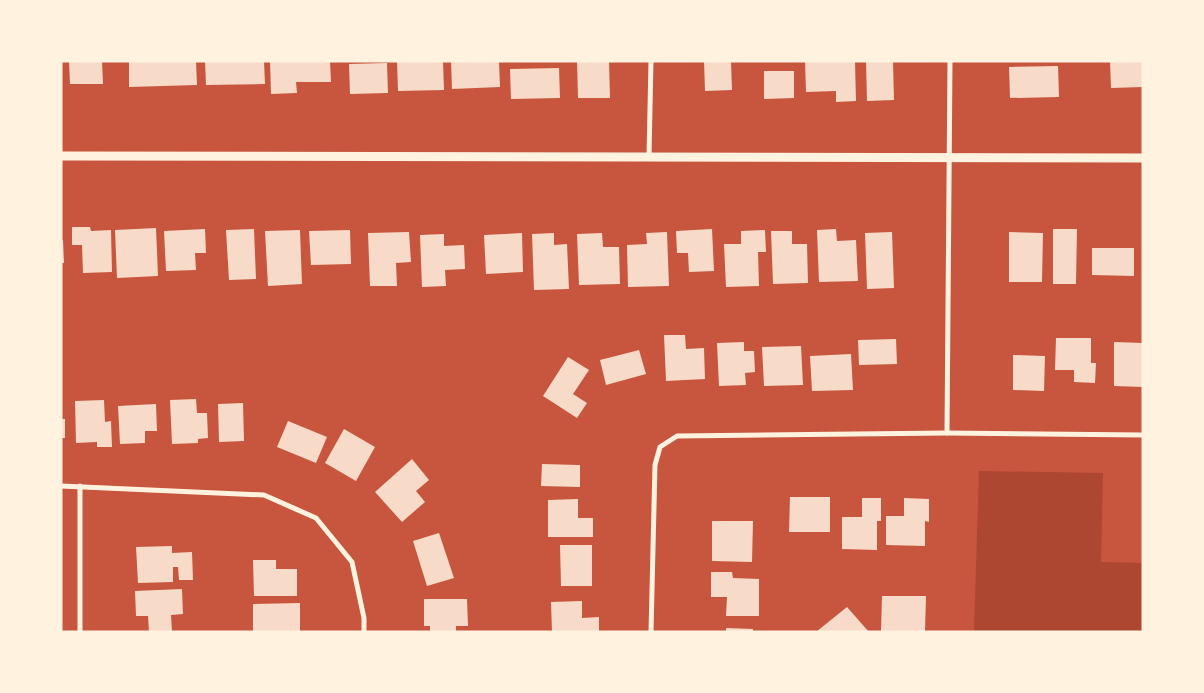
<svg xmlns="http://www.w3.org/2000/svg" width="1204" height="693" viewBox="0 0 1204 693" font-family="'DM Sans',sans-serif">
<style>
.green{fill:#ae4732}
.building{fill:#f7dbc8}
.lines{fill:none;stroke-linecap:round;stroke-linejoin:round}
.minor{stroke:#fff3e0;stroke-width:5}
.tertiary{stroke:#fff3e0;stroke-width:9}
</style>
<rect width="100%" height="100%" fill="#c8553d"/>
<!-- green -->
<polygon class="green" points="979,471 1103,473 1101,562 1143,563 1143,632 974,632"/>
<!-- building -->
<g class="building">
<polygon points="69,61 102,61 103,84 70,84"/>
<polygon points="129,61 196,61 197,85 129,87"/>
<polygon points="205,61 264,61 265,84 206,85"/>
<polygon points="270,61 330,61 331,82 296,82 297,93 271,94"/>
<polygon points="397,61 443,61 444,90 398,91"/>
<polygon points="451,61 499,61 500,87 452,89"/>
<polygon points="577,61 609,61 610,98 578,98"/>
<polygon points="704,61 731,61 732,90 705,91"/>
<polygon points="805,61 855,61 856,101 836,102 836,91 806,92"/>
<polygon points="866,61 893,61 894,100 867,101"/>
<polygon points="1110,61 1143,61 1143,87 1111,88"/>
<polygon points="387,63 388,93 350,94 349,64"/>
<polygon points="1058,66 1059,97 1010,98 1009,67"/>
<polygon points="559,68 560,98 511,99 510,69"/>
<polygon points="764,71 794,71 794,98 764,99"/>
<polygon points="72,227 90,227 91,231 111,230 112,272 83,273 82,245 72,245"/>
<polygon points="156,228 158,276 117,278 115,230"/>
<polygon points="205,229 206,253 195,253 196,270 166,271 164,231"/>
<polygon points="254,229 256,279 229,280 226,230"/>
<polygon points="712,229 714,271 689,272 688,253 677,253 676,231"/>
<polygon points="836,229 837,241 856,240 858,281 819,282 817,230"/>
<polygon points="1053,229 1077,229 1076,284 1053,284"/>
<polygon points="300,230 302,284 268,286 265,231"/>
<polygon points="350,230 351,264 311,265 309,231"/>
<polygon points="765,230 766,252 758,252 759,286 726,287 724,244 741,244 741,231"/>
<polygon points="771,231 792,231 792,244 807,244 808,283 773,284"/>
<polygon points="409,232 411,262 396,263 397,286 370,286 368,233"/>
<polygon points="667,232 669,286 628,287 627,245 647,244 646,233"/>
<polygon points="892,232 894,288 867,289 865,233"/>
<polygon points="1009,232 1043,233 1042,282 1009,282"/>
<polygon points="522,233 523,272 486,274 484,235"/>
<polygon points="554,233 554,245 567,244 569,289 534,290 532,234"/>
<polygon points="602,233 603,247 619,247 620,284 579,285 577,234"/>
<polygon points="444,234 444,246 464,245 465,269 445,270 446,286 422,287 420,235"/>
<polygon points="61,240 63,240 64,263 61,263"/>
<polygon points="1092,248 1134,248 1134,276 1092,275"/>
<polygon points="664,335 685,335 686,349 704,348 705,379 666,381"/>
<polygon points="1056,338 1091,338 1091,363 1096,363 1095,383 1074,382 1074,370 1055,370"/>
<polygon points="896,339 897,364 859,365 858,340"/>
<polygon points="744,342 744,351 754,351 755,372 745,373 746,385 719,386 717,343"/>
<polygon points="1114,342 1143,343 1143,387 1114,386"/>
<polygon points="801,346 803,385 764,386 762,347"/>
<polygon points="639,350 646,374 606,385 600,360"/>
<polygon points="851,354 853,390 812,391 810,356"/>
<polygon points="1013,355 1045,356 1044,391 1013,390"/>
<polygon points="568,357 589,370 573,394 587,403 577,418 543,396"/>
<polygon points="196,399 197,413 207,413 208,438 198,439 198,443 172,444 170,400"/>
<polygon points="104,400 105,422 111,421 112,447 97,447 97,442 76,443 75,401"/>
<polygon points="243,403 244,441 219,442 218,404"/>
<polygon points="156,404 157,431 145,431 145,443 120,444 118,406"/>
<rect x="61" y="419" width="4" height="19"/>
<polygon points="288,421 327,437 316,463 277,447"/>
<polygon points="344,429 375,447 356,481 325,463"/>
<polygon points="412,459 429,480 416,491 425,502 402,522 375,492"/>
<polygon points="542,464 580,465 580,487 541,486"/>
<polygon points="790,497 830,497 830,532 789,532"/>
<polygon points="862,498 881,498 881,521 877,521 877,550 842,549 842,517 862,517"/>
<polygon points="904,498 929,499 929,522 925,521 925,546 886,545 886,516 904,516"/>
<polygon points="578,499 578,518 593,518 593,537 548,537 548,500"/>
<polygon points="712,521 753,521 752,562 712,561"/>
<polygon points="439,533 454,578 427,586 413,541"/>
<polygon points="560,545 592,545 592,586 561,586"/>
<polygon points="172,546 172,553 192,552 193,580 179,580 178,567 173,567 173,582 138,583 136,547"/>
<polygon points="253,560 276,560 276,569 297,569 297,596 254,596"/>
<polygon points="711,572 732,572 733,578 759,579 759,616 726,616 727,597 711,597"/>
<polygon points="182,589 183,614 171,615 172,632 149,632 148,616 136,616 135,591"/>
<polygon points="882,596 926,596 925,631 881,631"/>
<polygon points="424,599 467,599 468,626 456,626 456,632 430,632 430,626 424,626"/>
<polygon points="582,601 582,618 599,617 599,632 552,632 551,602"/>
<polygon points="300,603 300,632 253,631 253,604"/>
<polygon points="847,607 869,632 816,632"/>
<polygon points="726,628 753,629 753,632 726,632"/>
</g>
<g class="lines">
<!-- minor -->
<g class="minor">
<polyline points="649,156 651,61"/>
<polyline points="947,433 950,61"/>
<polyline points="61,486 264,495 316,518 352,562 364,618 364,632"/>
<polyline points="80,486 80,632"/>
<polyline points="651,632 655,465 660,447 677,436 947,433 1143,435"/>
</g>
<!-- tertiary -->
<polyline class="tertiary" points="61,156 1143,158"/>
</g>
<!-- border -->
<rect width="1204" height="693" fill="none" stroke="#fff3e0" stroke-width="125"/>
</svg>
